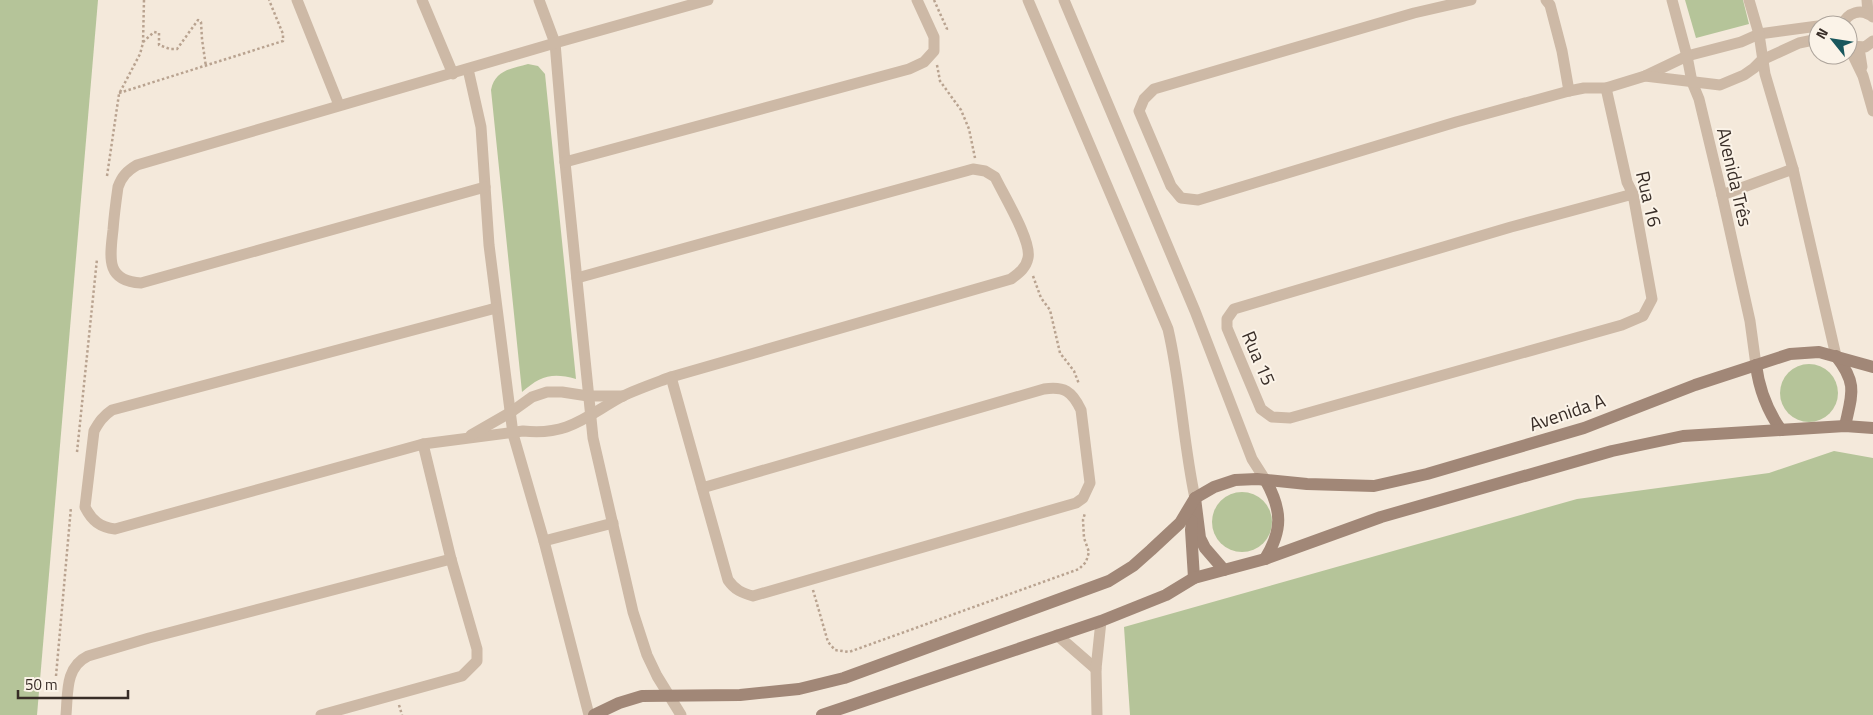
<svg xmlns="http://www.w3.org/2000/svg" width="1873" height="715" viewBox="0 0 1873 715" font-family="'Titillium Web',sans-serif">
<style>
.green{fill:#b5c499}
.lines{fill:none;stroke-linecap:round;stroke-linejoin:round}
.path{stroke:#b9a390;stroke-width:2.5;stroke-dasharray:2.5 2.5;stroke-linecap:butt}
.minor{stroke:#cdb9a6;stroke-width:11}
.secondary{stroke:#a18777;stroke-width:12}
.labels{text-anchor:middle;stroke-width:4;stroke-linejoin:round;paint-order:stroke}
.street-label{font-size:19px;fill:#382d27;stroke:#fbf3e8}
</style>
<rect width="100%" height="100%" fill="#f4e9db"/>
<!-- green -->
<g class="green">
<polygon points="0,0 98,0 37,715 0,715"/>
<polygon points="1685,0 1743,0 1749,24 1696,38"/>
<path d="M 528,64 L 538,66 L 545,74 L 576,379 C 552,372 540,376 522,392 L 491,90 C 495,70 511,69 528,64 Z"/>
<circle cx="1809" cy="393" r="29"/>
<polygon points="1834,451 1873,458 1873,715 1130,715 1124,627 1577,499 1769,473"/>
<circle cx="1242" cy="522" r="30"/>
</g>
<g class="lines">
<!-- path -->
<g class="path">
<polyline points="934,0 947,29 946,32"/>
<polyline points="143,42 154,32 159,33 159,45 170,49 177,49 198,20 201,22 202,39 206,67"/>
<polyline points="937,65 940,81 961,110 969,129 975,158"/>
<polyline points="119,93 283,41 283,34 269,0"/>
<polyline points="107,176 119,94 140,54 143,43 144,0"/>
<polyline points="1033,276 1041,298 1050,310 1060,353 1074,371 1079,384"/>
<polyline points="77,452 97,259"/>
<polyline points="813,590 828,642 835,650 849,652 1079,569 1086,562 1089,552 1084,538 1083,520 1085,513"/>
<polyline points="56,676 71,507"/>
<polyline points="399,705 402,715"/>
</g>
<!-- minor -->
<g class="minor">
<polyline points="297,0 339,105"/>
<polyline points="422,0 453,74"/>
<polyline points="539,0 555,43 565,162 593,438 633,612 647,655 657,676 681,715"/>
<path d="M 1028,0 L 1168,329 C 1181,385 1183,442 1195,498"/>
<polyline points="1064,0 1195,311 1252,459 1266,481"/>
<polyline points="1471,0 1414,13 1154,89 1144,99 1139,111 1171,186 1181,198 1198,200 1456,122 1569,91 1584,88 1606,88 1645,76 1687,56 1741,42 1759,34 1818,26"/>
<polyline points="1546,0 1550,5 1562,51 1569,91"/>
<polyline points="1672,0 1687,56 1692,82 1699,99 1722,195 1750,321 1756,365"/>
<polyline points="1749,0 1759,34 1765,74 1793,169 1836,356"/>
<polyline points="1867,0 1868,14"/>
<polyline points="1828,25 1840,25"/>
<path d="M 1842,25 C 1848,12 1861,8 1873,17"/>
<polyline points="1848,45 1863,76 1873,111"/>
<polyline points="1852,46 1865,47 1873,41"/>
<polyline points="1859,48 1862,67"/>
<polyline points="468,69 481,127 489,245 513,434 544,541 589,715"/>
<polyline points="1645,76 1720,85 1744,75 1754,68 1762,60 1799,43 1818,39"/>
<polyline points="1606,88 1627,182 1633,194 1652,299 1643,316 1622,325 1290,418 1272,417 1261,409 1227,328 1227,319 1234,309 1511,227 1633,194"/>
<polyline points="565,162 909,69 924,62 934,51 934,37 917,0"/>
<path d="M 485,187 L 141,283 C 105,281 110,257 113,230 C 114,216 116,201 118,187 C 122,176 127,171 137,165 L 555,43 L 708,0"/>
<polyline points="1722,195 1793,169"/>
<path d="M 496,308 L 112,410 C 103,416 99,422 94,431 L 85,507 C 92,521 100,527 115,529 L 423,444 L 523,431 C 568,436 585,417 621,397 C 637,389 655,383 671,377 L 1011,279 C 1019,273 1026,268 1028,258 C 1032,241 1003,194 995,177 L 985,171 L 973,169 L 577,278"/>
<path d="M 671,377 L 728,580 C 735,590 742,593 753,596 L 1076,503 L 1083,498 L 1090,483 L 1081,410 C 1072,391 1064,386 1044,389 L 702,488"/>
<polyline points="471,435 511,412 532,397 547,392 562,392 588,396 623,396"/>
<polyline points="544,541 613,523"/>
<polyline points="1057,635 1096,669"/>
<path d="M 66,715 C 68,693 65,667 88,656 L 149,638 L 451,559"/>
<polyline points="321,715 462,676 477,661 477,649 451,559 423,444"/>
<polyline points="1097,715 1096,669 1101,621"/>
</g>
<!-- secondary -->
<g class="secondary">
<path d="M 1836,356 C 1858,384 1852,394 1845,426"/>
<path d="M 1756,365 C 1759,389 1767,410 1781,430"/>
<polyline points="1195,498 1200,538 1205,548 1224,570"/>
<polyline points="1192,521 1191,530 1194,578"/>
<path d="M 1265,559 C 1283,530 1282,510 1266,481"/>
<polyline points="594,715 619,703 642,696 740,695 799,689 844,678 1109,581 1133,566 1151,550 1180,523 1195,498 1214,487 1235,480 1257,479 1307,484 1374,486 1427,474 1584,428 1695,385 1790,354 1819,352 1873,367"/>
<polyline points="822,715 1101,621 1166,595 1194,578 1265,559 1381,517 1612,451 1683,436 1845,426 1873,428"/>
</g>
</g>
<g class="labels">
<!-- street labels -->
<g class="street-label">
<text transform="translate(1735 177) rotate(77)" y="7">Avenida Três</text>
<text transform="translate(1649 199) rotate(77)" y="7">Rua 16</text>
<text transform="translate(1259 358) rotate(67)" y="7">Rua 15</text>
<text transform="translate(1567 412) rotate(-19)" y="7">Avenida A</text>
</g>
</g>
<!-- north arrow -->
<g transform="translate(1833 40) rotate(300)"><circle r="24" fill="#fbf3e8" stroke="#ada49b"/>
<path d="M0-4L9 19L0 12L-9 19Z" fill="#19575d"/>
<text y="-8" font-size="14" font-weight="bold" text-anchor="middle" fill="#382d27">N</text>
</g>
<!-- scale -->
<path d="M18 690v8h110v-8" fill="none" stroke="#382d27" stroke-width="2.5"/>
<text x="25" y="690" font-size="15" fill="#382d27" stroke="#fbf3e8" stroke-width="4" paint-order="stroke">50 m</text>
</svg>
